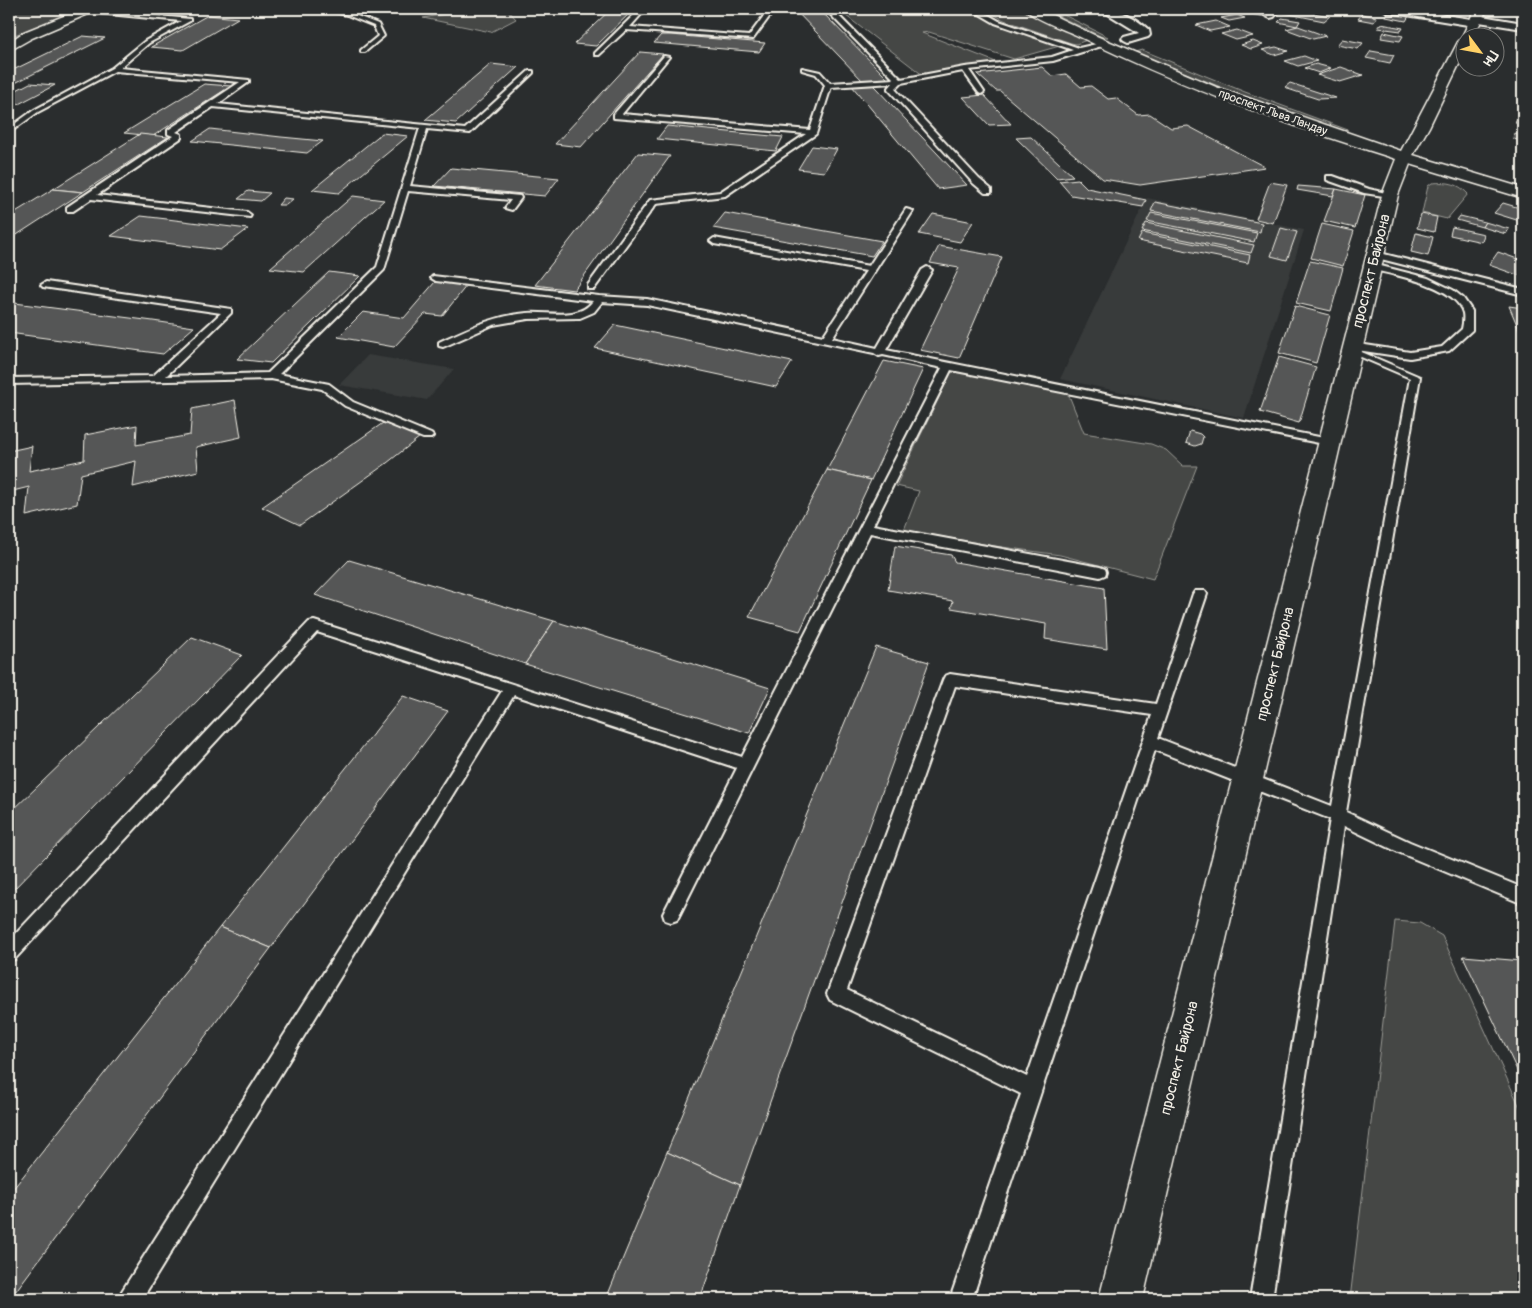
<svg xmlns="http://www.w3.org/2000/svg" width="1532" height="1308" viewBox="0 0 1532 1308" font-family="Pangolin,sans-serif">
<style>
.built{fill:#373a3a}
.green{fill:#444645;stroke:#9c9c96}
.building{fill:#555756;stroke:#f4f1e8}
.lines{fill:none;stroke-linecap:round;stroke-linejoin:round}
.lane-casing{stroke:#f4f1e8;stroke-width:4}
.street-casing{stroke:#f4f1e8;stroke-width:4}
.secondary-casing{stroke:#f4f1e8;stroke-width:3}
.primary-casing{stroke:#f4f1e8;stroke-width:3}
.lane{fill:#2a2d2e;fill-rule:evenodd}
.street{fill:#2a2d2e;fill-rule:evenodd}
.secondary{fill:#2a2d2e;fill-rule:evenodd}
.primary{fill:#2a2d2e;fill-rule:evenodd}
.labels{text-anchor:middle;stroke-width:5;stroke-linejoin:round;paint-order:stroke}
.far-street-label{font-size:12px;fill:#f4f1e8;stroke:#2a2d2e}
.street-label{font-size:15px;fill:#f4f1e8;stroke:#2a2d2e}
</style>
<rect width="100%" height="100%" fill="#2a2d2e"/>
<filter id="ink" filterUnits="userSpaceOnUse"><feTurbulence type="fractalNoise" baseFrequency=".02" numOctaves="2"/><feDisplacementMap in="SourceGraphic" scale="10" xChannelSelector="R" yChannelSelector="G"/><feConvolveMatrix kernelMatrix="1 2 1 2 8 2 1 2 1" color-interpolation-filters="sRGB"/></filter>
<g filter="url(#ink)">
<!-- built -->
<g class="built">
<polygon points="1147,198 1304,230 1244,418 1060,379"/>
<polygon points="368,355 454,369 427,400 339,385"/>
</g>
<!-- green -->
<g class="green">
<polygon points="9,9 85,9 9,37"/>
<polygon points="475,9 507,9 516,19 491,32 423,18"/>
<polygon points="845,9 974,9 997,22 1063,45 1014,59 929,32 922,33 1006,66 965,69 924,76 841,12"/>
<polygon points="984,9 1023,9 1087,40 1076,44 1071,43 1004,20"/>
<polygon points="1044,9 1052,9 1108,37 1102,37"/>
<polygon points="1142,50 1245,92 1348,130 1344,132 1240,95 1135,52"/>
<path d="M 1432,183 C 1446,182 1457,182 1468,194 L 1447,219 L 1422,213 L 1428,186 Z"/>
<polygon points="953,369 1068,393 1084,433 1151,444 1166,450 1183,466 1197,466 1153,579 1060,555 995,546 904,530 919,491 896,486"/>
<polygon points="1395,921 1420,923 1442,936 1523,1114 1523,1299 1350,1299"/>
</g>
<!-- building -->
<g class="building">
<polygon points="611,9 634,9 596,46 574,44"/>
<polygon points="794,9 819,9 888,79 863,81"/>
<polygon points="1178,9 1184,12 1166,14 1157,10"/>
<polygon points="1241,9 1256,9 1265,10 1262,16 1238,12"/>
<polygon points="1290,9 1292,9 1330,16 1324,21 1284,13"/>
<polygon points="1388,13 1409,16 1406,21 1386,17"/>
<polygon points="1362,14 1377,17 1374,22 1358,19"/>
<polygon points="208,15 238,18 183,50 151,47"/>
<polygon points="1237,15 1245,18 1229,21 1221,18"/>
<polygon points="1282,18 1300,21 1297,26 1278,22"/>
<polygon points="1216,21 1230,27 1210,31 1196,25"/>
<polygon points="1381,24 1403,28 1401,31 1378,28"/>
<polygon points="1298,26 1326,36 1313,39 1286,29"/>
<polygon points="1237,30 1253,36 1236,40 1221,34"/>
<polygon points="1384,32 1403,36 1400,41 1381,38"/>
<polygon points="661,35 671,35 765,43 759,52 654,43"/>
<polygon points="83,36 105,38 15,83 9,82 9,72"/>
<polygon points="1342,39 1363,43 1358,49 1337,45"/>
<polygon points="1253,41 1263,45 1251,49 1241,45"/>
<polygon points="1276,47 1288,51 1274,55 1262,50"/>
<polygon points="1371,51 1394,55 1390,63 1366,58"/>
<polygon points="640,52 663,54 581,147 555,144"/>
<polygon points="1304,56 1317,61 1298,66 1285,61"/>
<polygon points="491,64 518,67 456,123 425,120"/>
<polygon points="1316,64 1331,68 1319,73 1304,68"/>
<polygon points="1042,67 1052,76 1066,74 1081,87 1091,86 1108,99 1116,98 1138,115 1150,114 1171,128 1188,126 1265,167 1140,185 1103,179 1000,91 996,91 977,74"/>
<polygon points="1341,67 1363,75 1340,82 1317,75"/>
<polygon points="30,83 55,85 9,109 9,94"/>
<polygon points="1290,83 1336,98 1318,99 1288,89 1285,87"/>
<polygon points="204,84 231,86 153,136 124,133"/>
<polygon points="872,84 876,88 967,185 938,189 852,86"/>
<polygon points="984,95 1011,124 989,125 963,97"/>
<polygon points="1521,113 1523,113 1523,124 1515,123"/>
<polygon points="667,126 739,133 783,137 776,151 657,139"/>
<polygon points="210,129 281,137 323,141 307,153 192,141"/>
<polygon points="382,133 408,136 339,193 312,190"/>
<polygon points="1514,133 1523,135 1523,141 1513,139"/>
<polygon points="140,134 168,137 83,192 53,189"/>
<polygon points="1031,137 1073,176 1057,178 1016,138"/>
<polygon points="812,146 837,149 824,172 798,169"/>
<polygon points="638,153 670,156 574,290 535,285"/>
<polygon points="451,168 559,178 545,196 434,186"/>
<polygon points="1078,179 1087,188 1146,200 1143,207 1071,195 1059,181"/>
<polygon points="1270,182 1287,185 1273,223 1256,219"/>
<polygon points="1298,186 1336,189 1333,196 1297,190"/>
<polygon points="53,189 83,192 9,240 9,216"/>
<polygon points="1336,189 1365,195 1355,228 1324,221"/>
<polygon points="248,191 270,193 261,201 238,199"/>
<polygon points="353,196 384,200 304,272 270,268"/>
<polygon points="284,198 293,199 286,205 278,205"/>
<polygon points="1155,202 1262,223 1260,232 1151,211"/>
<polygon points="1503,203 1523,209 1523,222 1494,213"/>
<polygon points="725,213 882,241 872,256 713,228"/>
<polygon points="1151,213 1257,233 1254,242 1147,221"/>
<polygon points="933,214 973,222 960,242 919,234"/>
<polygon points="1421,214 1437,217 1434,232 1417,228"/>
<polygon points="141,216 167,219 248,229 220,250 111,236"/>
<polygon points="1460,216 1485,222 1482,227 1457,220"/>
<polygon points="1485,222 1509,229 1506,234 1482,227"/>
<polygon points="1146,223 1254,245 1251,253 1142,231"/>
<polygon points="1322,224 1354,231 1343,266 1311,258"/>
<polygon points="1452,227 1484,234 1482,242 1450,235"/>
<polygon points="1281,228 1297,232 1287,260 1271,256"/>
<polygon points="1142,233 1250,255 1248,263 1138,241"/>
<polygon points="1416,233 1433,237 1428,256 1411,252"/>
<polygon points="939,246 1002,257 959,358 920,350 959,268 930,263"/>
<polygon points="1498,252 1523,261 1523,277 1489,265"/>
<polygon points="1310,261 1343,268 1331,311 1296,303"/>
<polygon points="329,272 360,276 271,363 237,359"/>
<polygon points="435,282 467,285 442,316 425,314 394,347 338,337 363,312 404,318"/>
<polygon points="15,303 153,321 194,327 163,354 9,333 9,307"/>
<polygon points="1295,306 1330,315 1316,363 1279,353"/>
<polygon points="1509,306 1523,308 1523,339"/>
<polygon points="615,325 792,362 776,387 595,348"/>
<polygon points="1279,357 1316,367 1299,423 1260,412"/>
<polygon points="884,361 923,369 871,480 827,470"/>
<polygon points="235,400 241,437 196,447 198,471 133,487 136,461 81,474 77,504 26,516 29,487 9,492 9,451 32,446 29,471 84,460 85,435 137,425 136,445 190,435 192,409"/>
<polygon points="383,423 420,437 387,463 300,525 262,507"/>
<polygon points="1190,431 1200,434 1203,437 1201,444 1195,446 1186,443"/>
<polygon points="827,470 871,480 800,631 749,617"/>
<polygon points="895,546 951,555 955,562 1104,588 1107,649 1045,639 1046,624 951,608 953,601 888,590"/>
<polygon points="349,560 554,621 525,664 315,595"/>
<polygon points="554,621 770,688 749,733 525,664"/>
<polygon points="192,637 242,655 9,894 9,814"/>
<polygon points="876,647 929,662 740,1185 667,1152"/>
<polygon points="403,696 448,711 271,948 220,927"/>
<polygon points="220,927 271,948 15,1292 9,1289 9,1194"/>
<polygon points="1463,956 1523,961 1523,1083"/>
<polygon points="667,1152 740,1185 700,1299 606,1299"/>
</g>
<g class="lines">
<defs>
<g id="lane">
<polygon points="86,9 190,19 190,21 149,43 120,68 249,80 249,82 218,104 465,129 529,71 533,71 533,73 470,133 427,129 410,186 520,196 521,198 512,210 505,208 511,200 408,191 384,270 279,374 329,384 353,402 431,434 433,436 431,438 423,438 345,406 322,389 271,379 9,384 9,378 153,376 221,313 43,287 41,285 46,282 231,309 231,313 166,376 268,373 377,267 420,128 213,107 176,132 181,134 181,138 97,195 247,212 251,215 250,217 91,199 73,211 67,211 67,207 173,136 168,134 168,130 240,82 115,71 38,112 9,133 9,128 34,110 112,68 145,41 181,21 88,12"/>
<path d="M 323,9 C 342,8 360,17 378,24 L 384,36 L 365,52 L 361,52 L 361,50 L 378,36 L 374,26 L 347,15 Z"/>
<polygon points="640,9 646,9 630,27 749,36 769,9 775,9 753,39 626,30 599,55 595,55 595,53"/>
<polygon points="827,9 834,9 833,10 901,79 965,67 1052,57 1073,50 995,23 971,9 978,9 999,21 1079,48 1105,42 1108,44 1053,61 969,70 984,92 981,94 979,93 963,71 901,83 895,89 979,179 991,189 991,193 985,193 973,183 889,90 888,89 893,83 831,87 816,134 725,196 656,204 594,289 588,289 588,285 650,200 720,192 806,134 614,118 614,114 664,56 669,57 622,114 810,130 825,85 816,74 802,70 802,68 820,72 830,83 894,79 827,11"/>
<polygon points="1327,176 1333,176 1369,189 1394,195 1390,197 1364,193 1327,180"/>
<path d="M 906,209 L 913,211 L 832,338 L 877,348 L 922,270 L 927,267 L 932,270 L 886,350 L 1329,439 L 1335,442 L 1329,445 L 951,370 L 873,525 L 1100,567 L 1105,569 L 1106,572 L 1105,575 L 1100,577 L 870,533 L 677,920 L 671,922 L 665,920 L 663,914 L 737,768 L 514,695 L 142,1299 L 119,1299 L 122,1291 L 502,691 L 317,632 L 15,959 L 9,961 L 9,941 L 309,622 L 314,621 L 742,757 L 942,368 L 883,355 L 879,356 L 874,353 L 647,305 L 602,302 L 594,312 L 580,318 L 528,319 L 493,325 L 443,347 L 439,346 L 439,342 C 470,328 493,316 527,313 C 549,311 578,321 593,301 L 436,281 L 431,278 L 433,276 L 599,296 L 647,299 L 823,336 L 866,271 L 714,244 L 710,241 L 714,238 L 869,266 Z"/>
<polygon points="1376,252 1523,289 1523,295 1373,257 1373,253"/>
<path d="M 1373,264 L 1428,278 L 1453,290 L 1463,298 L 1472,311 L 1472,330 L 1449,351 L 1410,358 L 1357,350 L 1420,377 L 1346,812 L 1410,842 L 1523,888 L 1523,904 L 1398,852 L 1344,826 L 1272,1299 L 1250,1299 L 1330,819 L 1155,750 L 972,1299 L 950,1299 L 1021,1094 L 830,1000 L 827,994 L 943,680 L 945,676 L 950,674 L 1156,704 L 1193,594 L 1195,591 L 1205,591 L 1207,594 L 1158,738 L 1332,806 L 1410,378 L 1347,351 L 1348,349 L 1355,349 L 1355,345 L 1359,344 L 1410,352 L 1442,347 L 1462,329 C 1463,324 1464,318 1463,313 C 1456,285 1394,275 1370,269 L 1369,267 ZM 955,686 L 1152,715 L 1027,1077 L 847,990 Z"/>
</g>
<g id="street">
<path d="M 1100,9 C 1118,8 1136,18 1149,30 L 1150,35 L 1148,37 L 1128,43 L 1124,41 L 1122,39 L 1124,37 L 1139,33 Z"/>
<polygon points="1269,9 1281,9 1274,17 1270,18 1264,15"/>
<polygon points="1383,9 1407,9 1471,19 1472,16 1476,15 1523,23 1523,29 1479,22 1478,25 1474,26 1388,12"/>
</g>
<polygon id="secondary" points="81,9 97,9 95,11 32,38 9,51 9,42 24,32"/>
<path id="primary" d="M 1025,9 L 1040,9 L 1094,35 L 1216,87 L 1401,151 L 1458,42 L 1461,39 L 1475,9 L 1487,9 L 1473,38 L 1464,38 L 1464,54 L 1429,127 L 1413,155 L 1523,188 L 1523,198 L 1410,164 L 1398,195 L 1143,1299 L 1099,1299 L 1382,195 L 1396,159 C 1287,125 1178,86 1076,35 C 1063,29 1034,19 1025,9 Z"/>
</defs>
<!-- lane casing -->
<use href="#lane" class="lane-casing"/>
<!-- street casing -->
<use href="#street" class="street-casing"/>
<!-- secondary casing -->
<use href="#secondary" class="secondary-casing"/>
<!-- primary casing -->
<use href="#primary" class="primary-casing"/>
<!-- lane -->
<use href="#lane" class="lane"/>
<!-- street -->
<use href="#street" class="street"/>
<!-- secondary -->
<use href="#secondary" class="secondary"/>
<!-- primary -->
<use href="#primary" class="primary"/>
</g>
</g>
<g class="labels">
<!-- far-street labels -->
<g class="far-street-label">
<text transform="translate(1273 112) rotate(20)" y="4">проспект Льва Ландау</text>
</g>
<!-- street labels -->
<g class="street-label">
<text transform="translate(1371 271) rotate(-76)" y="5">проспект Байрона</text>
<text transform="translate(1275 664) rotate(-76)" y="5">проспект Байрона</text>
<text transform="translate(1179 1058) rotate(-76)" y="5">проспект Байрона</text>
</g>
</g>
<!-- margin -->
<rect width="1532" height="1308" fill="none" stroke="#2a2d2e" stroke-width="30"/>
<rect x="15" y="15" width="1502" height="1278" fill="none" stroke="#f4f1e8" stroke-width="2" filter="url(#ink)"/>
<!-- north arrow -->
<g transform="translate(1480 52) rotate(122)"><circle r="24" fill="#2a2d2e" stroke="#7b7b78"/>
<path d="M0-4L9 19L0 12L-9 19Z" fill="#ffd166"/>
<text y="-8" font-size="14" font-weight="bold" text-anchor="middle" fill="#f4f1e8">Пн</text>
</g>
</svg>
